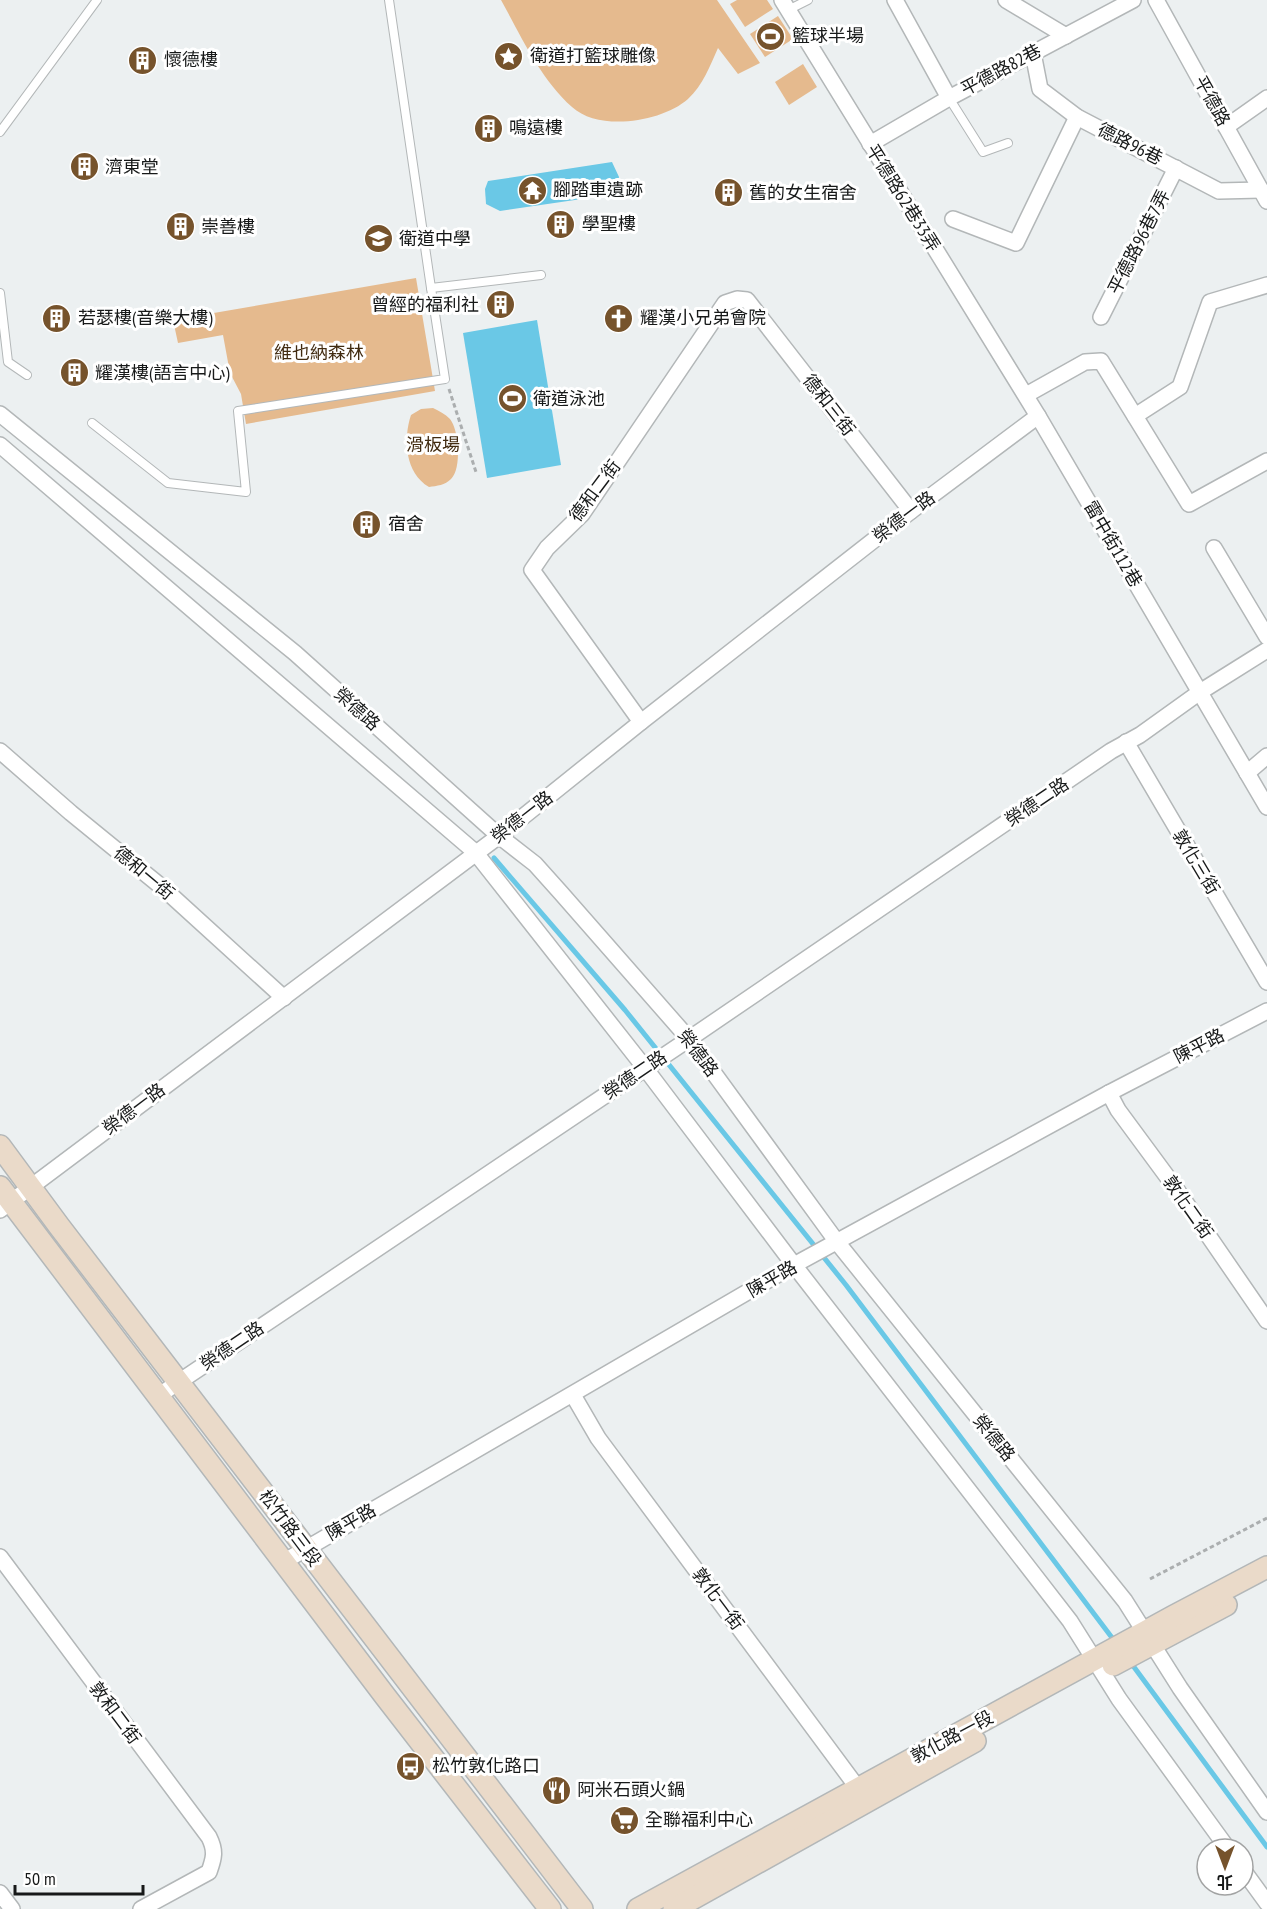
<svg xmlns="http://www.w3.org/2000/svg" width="1267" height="1909" viewBox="0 0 1267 1909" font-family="'PT Sans Narrow','Noto Sans TC',sans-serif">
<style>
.green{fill:#e5ba8e}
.water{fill:#6ac8e6}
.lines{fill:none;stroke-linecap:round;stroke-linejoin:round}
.stream{stroke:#6ac8e6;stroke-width:5}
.lane-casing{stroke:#b3b7b8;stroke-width:10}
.street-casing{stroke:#b3b7b8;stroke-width:18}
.secondary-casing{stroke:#b3b7b8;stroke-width:24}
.path{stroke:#abaeaf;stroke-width:3;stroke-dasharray:4.5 3;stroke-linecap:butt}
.lane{stroke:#fff;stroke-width:8}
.street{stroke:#fff;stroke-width:15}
.secondary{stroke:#eadac9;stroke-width:21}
.labels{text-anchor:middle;stroke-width:6;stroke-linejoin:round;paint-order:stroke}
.poi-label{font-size:18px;fill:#171919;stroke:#fff;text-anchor:start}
.street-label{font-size:18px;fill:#171919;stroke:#fff}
.park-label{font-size:18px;fill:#412b11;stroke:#fff}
</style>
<rect width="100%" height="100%" fill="#ecf0f1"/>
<!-- green -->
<g class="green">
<path d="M 501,0 L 717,0 L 760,63 L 738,74 L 718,48 C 710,66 703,85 688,99 C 662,122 599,132 572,107 C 540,78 522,38 501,0 Z"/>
<polygon points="737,0 767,0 773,9 745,27 730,4"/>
<polygon points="778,16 793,39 765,57 750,34"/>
<polygon points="803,64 817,87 789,105 775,82"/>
<polygon points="416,278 435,391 246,424 241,394 230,373 223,335 178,343 173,320"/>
<path d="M 433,408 C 439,411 445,414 450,419 C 459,430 462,469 451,479 C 445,485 437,486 429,487 C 405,473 403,439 411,415 L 421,409 Z"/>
</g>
<!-- water -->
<g class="water">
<polygon points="612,162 619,177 616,194 500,211 486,204 485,189 488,181"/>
<polygon points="537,320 561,465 487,478 463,333"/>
</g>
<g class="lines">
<!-- stream -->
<g class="stream">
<polyline points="494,858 625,1010 846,1285 1116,1643"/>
<polyline points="1131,1663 1267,1847"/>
</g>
<defs>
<g id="lane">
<polyline points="389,0 431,288 541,275"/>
<polyline points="788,10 808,0"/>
<polyline points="949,98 983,152 1008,143"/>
<polyline points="0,132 97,0"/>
<polyline points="0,293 8,362 27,375"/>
<polyline points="92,423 168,483 246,492 238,411 445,379 431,288"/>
</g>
<g id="street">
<polyline points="782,0 1038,416 1267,807"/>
<polyline points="895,0 949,98"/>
<polyline points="1006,0 1066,36"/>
<polyline points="1156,0 1267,201"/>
<polyline points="1033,53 1040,89 1077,117 1219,191 1261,190"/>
<polyline points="1226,127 1267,98"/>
<polyline points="870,144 949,98 1133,0"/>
<polyline points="953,219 1016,243 1077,117"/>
<polyline points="1101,317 1176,168"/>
<polyline points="1026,395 1085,362 1101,361 1189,504 1267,461"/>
<polyline points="0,414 295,653 499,836 535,864 561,893 689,1039 837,1242 1125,1601 1180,1688 1267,1812"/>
<polyline points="1135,416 1180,387 1210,302 1267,285"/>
<polyline points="0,445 475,852 645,1068 794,1265 1070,1621 1119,1699 1228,1849"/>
<polyline points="1214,548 1267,637"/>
<polyline points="641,722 532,570 547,548 582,514 725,303 737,299 747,300 911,511"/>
<polyline points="1126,742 1267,982"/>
<polyline points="0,751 71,813 163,888 284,998"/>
<polyline points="1247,773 1267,756"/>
<polyline points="1109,1093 1118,1110 1177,1190 1267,1321"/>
<polyline points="0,1210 499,836 641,722 911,511 1038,416"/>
<polyline points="573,1395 598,1438 863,1795"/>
<polyline points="158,1396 689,1039 1111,751 1140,735 1200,692 1267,650"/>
<path d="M 0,1557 L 209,1837 C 216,1851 214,1858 209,1872 L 141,1909"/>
<polyline points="285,1561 794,1265 1109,1093 1267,1011"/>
<polyline points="1243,1870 1267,1903"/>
<polyline points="0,1893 12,1909"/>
</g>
<g id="secondary">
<polyline points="0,1146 59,1226 582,1909"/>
<polyline points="0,1187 385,1696 550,1909"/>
<polyline points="1113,1665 1226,1605"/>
<polyline points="638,1909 1174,1616 1267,1567"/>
<polyline points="674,1909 975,1741"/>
</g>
</defs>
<!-- lane casing -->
<use href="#lane" class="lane-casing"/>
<!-- street casing -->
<use href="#street" class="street-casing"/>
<!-- secondary casing -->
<use href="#secondary" class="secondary-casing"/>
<!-- path -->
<g class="path">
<polyline points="449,389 476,472"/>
<polyline points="1150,1579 1267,1518"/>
</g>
<!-- lane -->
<use href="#lane" class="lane"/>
<!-- street -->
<use href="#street" class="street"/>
<!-- secondary -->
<use href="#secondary" class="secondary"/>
</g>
<!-- icons -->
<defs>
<symbol id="stadium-disc" viewBox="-11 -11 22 22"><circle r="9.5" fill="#76532c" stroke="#fff"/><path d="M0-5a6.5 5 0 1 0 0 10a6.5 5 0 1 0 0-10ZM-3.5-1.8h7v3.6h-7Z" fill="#fff"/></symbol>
<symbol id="sight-disc" viewBox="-11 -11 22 22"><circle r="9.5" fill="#76532c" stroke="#fff"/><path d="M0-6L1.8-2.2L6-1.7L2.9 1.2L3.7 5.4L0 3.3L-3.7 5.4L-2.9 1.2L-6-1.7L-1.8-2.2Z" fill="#fff"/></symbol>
<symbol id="building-disc" viewBox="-11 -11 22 22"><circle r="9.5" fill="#76532c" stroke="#fff"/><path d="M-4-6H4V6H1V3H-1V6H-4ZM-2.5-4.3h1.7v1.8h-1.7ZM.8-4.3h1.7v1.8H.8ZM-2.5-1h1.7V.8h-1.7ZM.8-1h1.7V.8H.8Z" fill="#fff"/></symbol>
<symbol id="temple-disc" viewBox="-11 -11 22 22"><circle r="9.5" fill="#76532c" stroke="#fff"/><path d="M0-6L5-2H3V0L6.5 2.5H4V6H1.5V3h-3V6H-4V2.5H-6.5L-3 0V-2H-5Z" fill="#fff"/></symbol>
<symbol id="school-disc" viewBox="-11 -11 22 22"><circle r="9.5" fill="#76532c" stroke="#fff"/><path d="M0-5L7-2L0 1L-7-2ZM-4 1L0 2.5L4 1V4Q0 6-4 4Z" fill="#fff"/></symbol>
<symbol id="church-disc" viewBox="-11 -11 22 22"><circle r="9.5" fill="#76532c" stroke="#fff"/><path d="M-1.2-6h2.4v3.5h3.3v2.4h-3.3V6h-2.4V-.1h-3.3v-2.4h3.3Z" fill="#fff"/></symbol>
<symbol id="bus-disc" viewBox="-11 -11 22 22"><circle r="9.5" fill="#76532c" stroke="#fff"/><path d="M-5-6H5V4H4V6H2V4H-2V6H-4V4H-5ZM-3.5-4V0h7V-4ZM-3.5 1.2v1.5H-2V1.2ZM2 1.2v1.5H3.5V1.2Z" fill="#fff"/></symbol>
<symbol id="restaurant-disc" viewBox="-11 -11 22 22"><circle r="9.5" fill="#76532c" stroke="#fff"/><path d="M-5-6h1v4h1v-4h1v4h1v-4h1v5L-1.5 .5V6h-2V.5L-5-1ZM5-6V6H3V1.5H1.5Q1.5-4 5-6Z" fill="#fff"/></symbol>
<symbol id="supermarket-disc" viewBox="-11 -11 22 22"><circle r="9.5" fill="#76532c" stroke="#fff"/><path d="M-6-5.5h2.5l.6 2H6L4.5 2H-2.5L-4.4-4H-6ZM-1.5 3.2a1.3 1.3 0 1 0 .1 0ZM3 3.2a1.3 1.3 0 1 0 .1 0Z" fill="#fff"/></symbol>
</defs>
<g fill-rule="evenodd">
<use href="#stadium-disc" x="754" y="20" width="33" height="33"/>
<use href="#sight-disc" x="492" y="40" width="33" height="33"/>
<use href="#building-disc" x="126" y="44" width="33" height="33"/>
<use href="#building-disc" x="472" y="112" width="33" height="33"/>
<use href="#building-disc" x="68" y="150" width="33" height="33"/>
<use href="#temple-disc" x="516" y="174" width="33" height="33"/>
<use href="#building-disc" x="712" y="176" width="33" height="33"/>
<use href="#building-disc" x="544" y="208" width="33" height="33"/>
<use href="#building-disc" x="164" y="210" width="33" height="33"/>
<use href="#school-disc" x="362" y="222" width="33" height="33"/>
<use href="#building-disc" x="484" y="288" width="33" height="33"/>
<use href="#building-disc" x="40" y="302" width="33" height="33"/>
<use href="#church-disc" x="602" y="302" width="33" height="33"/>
<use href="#building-disc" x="58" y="356" width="33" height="33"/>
<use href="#stadium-disc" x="496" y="382" width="33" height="33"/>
<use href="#building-disc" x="350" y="508" width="33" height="33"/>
<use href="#bus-disc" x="394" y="1750" width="33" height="33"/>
<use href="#restaurant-disc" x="540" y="1774" width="33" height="33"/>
<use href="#supermarket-disc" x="608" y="1804" width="33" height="33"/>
</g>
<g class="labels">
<!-- poi labels -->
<g class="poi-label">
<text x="792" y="42">籃球半場</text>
<text x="530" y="62">衛道打籃球雕像</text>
<text x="164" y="66">懷德樓</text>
<text x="509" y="134">鳴遠樓</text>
<text x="105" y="173">濟東堂</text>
<text x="553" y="196">腳踏車遺跡</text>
<text x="749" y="199">舊的女生宿舍</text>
<text x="582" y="230">學聖樓</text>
<text x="201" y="233">崇善樓</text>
<text x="399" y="245">衛道中學</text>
<text x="479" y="311" text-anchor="end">曾經的福利社</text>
<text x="78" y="324">若瑟樓(音樂大樓)</text>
<text x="640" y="324">耀漢小兄弟會院</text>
<text x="95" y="379">耀漢樓(語言中心)</text>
<text x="533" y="405">衛道泳池</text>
<text x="388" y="530">宿舍</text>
<text x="432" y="1772">松竹敦化路口</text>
<text x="577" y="1796">阿米石頭火鍋</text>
<text x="645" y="1826">全聯福利中心</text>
</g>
<!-- street labels -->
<g class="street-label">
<text transform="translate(1001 70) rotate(-28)" y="6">平德路82巷</text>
<text transform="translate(1212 101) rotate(61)" y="6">平德路</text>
<text transform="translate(1130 144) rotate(27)" y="6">德路96巷</text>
<text transform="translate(903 198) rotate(58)" y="6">平德路62巷33弄</text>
<text transform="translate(1139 242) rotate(-63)" y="6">平德路96巷7弄</text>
<text transform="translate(829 405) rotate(52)" y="6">德和三街</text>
<text transform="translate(595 491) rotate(-53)" y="6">德和二街</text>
<text transform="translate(904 517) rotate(-37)" y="6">榮德一路</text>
<text transform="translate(1113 544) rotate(60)" y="6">雷中街112巷</text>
<text transform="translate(357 709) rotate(42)" y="6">榮德路</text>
<text transform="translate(1037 802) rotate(-34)" y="6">榮德二路</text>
<text transform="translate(522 817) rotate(-38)" y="6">榮德一路</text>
<text transform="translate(1196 862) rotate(59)" y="6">敦化三街</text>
<text transform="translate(144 873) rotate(40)" y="6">德和一街</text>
<text transform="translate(1199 1046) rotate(-27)" y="6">陳平路</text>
<text transform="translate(698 1053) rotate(53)" y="6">榮德路</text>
<text transform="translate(635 1075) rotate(-34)" y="6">榮德二路</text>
<text transform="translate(134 1109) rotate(-37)" y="6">榮德一路</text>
<text transform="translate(1188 1207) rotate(55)" y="6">敦化二街</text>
<text transform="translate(772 1279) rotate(-30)" y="6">陳平路</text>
<text transform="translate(232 1346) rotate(-34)" y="6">榮德二路</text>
<text transform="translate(994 1438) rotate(51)" y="6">榮德路</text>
<text transform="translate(351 1522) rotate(-30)" y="6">陳平路</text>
<text transform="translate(290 1528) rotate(53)" y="6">松竹路三段</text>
<text transform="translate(718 1599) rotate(53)" y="6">敦化一街</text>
<text transform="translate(115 1713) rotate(53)" y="6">敦和二街</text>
<text transform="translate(952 1737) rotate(-28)" y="6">敦化路一段</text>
</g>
<!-- park labels -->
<g class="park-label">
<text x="319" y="359">維也納森林</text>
<text x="433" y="451">滑板場</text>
</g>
</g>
<!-- north arrow -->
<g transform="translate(1225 1867) rotate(180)"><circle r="28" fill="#ffffff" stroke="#a2a3a3" stroke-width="1.5"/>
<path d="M0-4.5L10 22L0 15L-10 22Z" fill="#76532c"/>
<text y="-9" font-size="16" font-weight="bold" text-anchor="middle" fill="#171919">北</text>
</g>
<!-- scale -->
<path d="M15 1885v9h128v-9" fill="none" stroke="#171919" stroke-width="3"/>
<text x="24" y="1885" font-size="18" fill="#171919" stroke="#ffffff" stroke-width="4.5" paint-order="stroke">50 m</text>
</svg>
